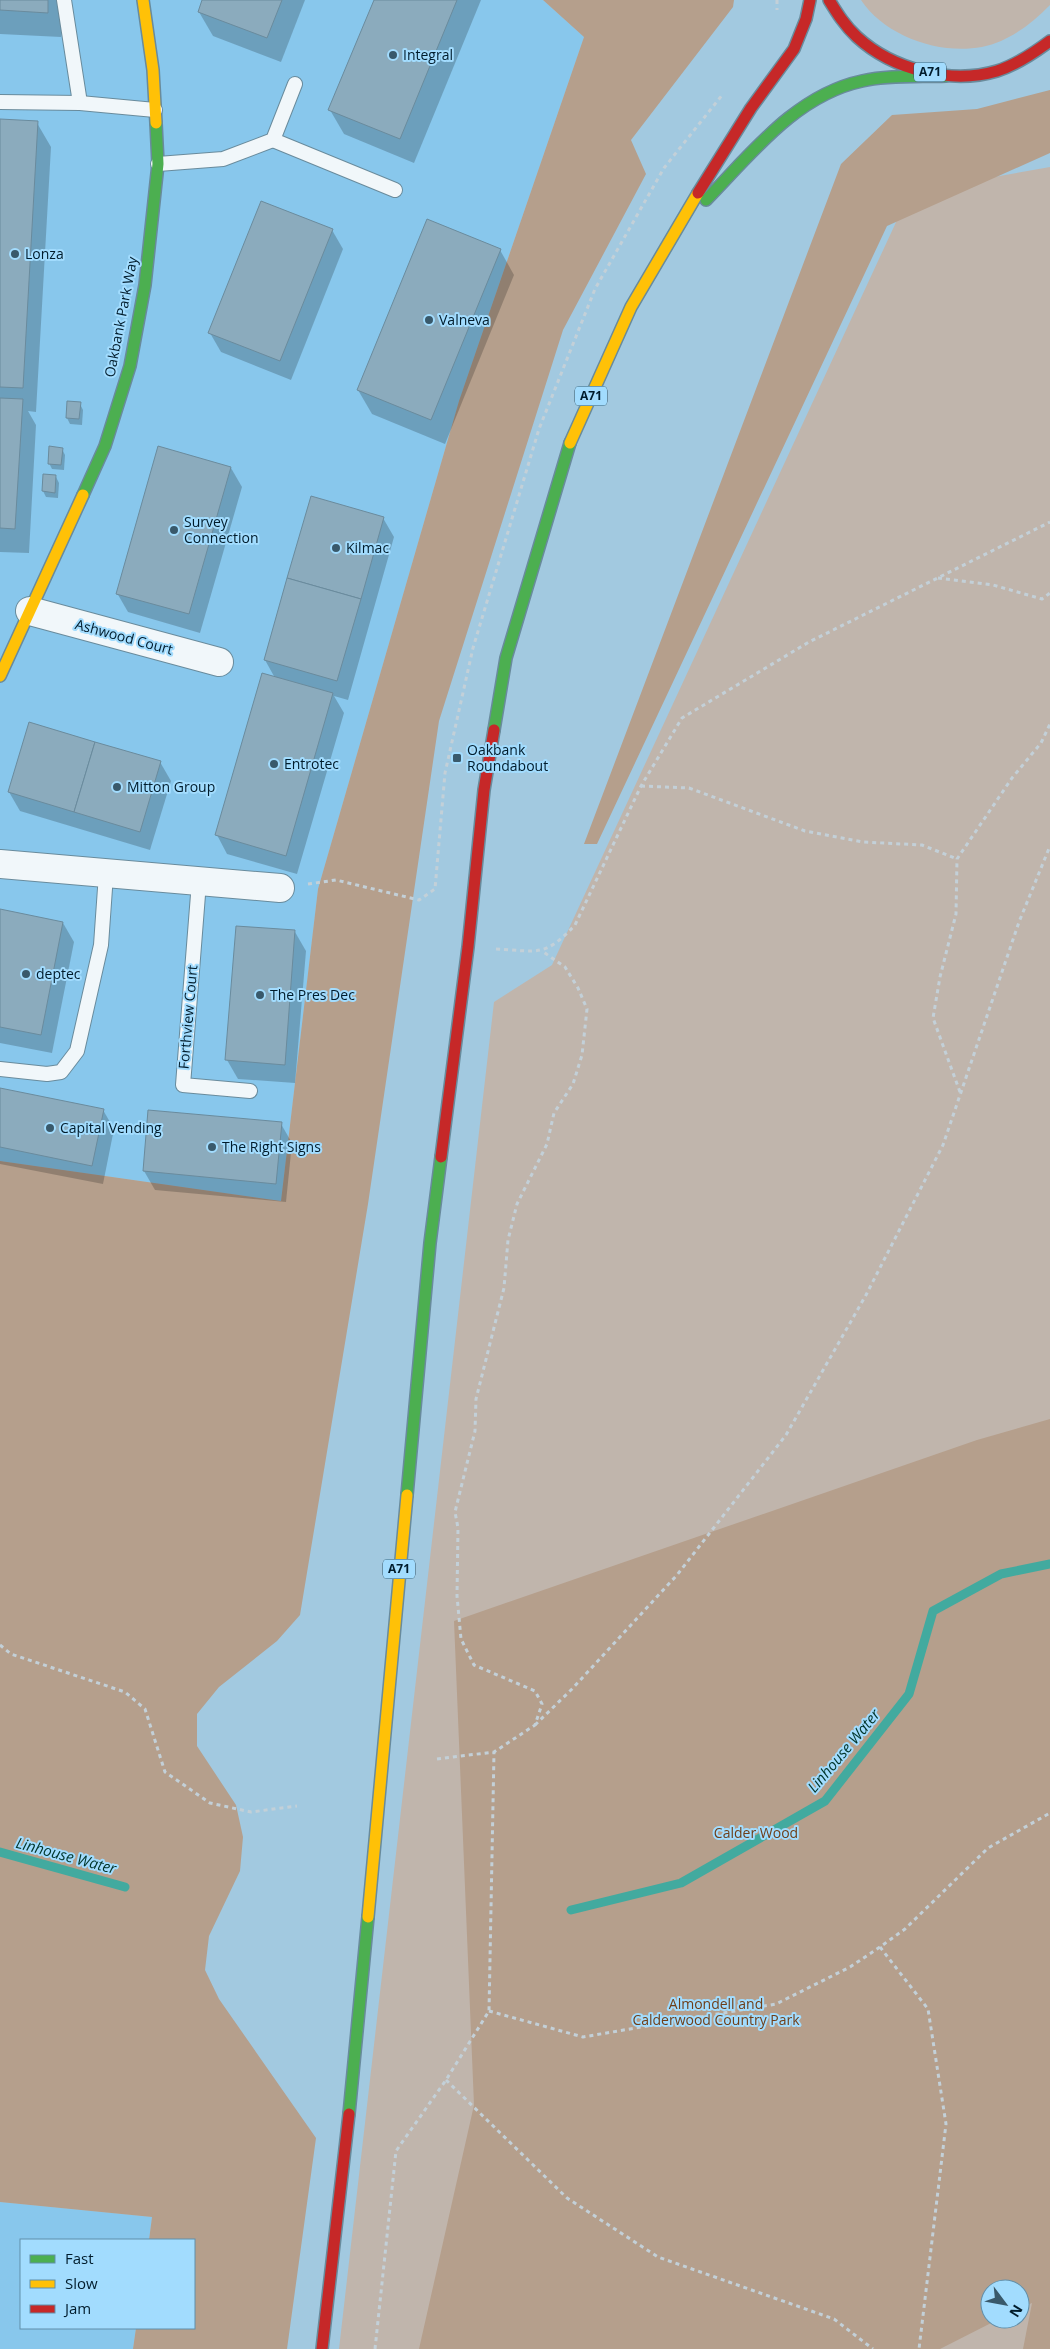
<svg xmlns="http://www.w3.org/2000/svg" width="1050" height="2349" viewBox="0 0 1050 2349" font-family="'Open Sans',sans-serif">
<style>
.built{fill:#88c7ec}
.green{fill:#c0b5ac;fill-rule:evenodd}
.forest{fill:#b59f8c}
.shadow{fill:#0003}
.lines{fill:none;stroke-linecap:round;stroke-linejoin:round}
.stream{stroke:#42aa9f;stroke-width:9}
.building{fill:#8babbd;stroke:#6a8b9d}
.lane-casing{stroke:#698b9c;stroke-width:16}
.street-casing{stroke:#698b9c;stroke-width:30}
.fast-casing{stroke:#698b9c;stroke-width:14}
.slow-casing{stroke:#698b9c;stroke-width:14}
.jam-casing{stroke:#698b9c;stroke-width:14}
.path{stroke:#c3d0d8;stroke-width:3;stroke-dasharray:4 4;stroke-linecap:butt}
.lane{stroke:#f1f7fa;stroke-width:14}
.street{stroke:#f1f7fa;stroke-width:28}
.fast{stroke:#4caf50;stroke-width:11}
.slow{stroke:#ffc107;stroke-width:11}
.jam{stroke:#c62828;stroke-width:11}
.poi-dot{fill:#39596b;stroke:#a2dcfe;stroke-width:2}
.labels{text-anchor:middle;stroke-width:4;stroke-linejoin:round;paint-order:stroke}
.shield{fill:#a2dcfe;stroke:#31566b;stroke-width:1}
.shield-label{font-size:12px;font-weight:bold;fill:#001c2c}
.poi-label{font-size:14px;fill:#001c2c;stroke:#a2dcfe;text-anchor:start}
.street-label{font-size:14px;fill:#001c2c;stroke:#a2dcfe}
.park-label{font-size:14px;fill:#6f3e18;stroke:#a2dcfe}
.water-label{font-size:15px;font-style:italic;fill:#00352b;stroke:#a2dcfe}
</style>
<rect width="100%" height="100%" fill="#a2c9e0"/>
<!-- built -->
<g class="built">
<polygon points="0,0 543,0 584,37 459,401 318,889 281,1201 0,1161"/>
<polygon points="0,2202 152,2217 149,2240 21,2240 21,2328 136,2328 133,2349 0,2349"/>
</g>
<!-- green -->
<g class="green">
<path d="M 861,0 L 1050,0 L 1050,5 C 1035,20 1021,32 1001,41 C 956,61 888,41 861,0 Z"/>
<path d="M 1050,167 L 1050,2349 L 339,2349 L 494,1002 L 552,965 L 910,192 ZM 990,2289 L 1020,2289 L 1020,2319 L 990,2319 Z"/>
</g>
<!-- forest -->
<g class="forest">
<polygon points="543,0 734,0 733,7 631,140 646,174 563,330 439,721 368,1204 300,1615 277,1641 219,1687 197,1714 197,1746 236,1805 243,1837 240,1871 209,1936 205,1970 219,1999 316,2138 287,2349 133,2349 136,2328 194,2328 194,2240 149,2240 152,2217 0,2202 0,1161 281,1201 318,889 459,401 584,37"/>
<polygon points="1050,90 1050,153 887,226 597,844 584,844 841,164 892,115 977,109"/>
<polygon points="1050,1419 1050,2349 1023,2349 1032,2303 1020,2308 1020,2289 990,2289 990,2319 999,2319 940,2349 419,2349 474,2105 454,1621 977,1440"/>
</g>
<!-- shadow -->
<g class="shadow">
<polygon points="0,0 63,0 61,37 0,34"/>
<polygon points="204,0 305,0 281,62 213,36 199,12"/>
<polygon points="375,0 481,0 414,163 344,134 330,110"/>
<polygon points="0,120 37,123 51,147 36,412 28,411 36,425 29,553 0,552"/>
<polygon points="332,230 343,249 291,380 221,352 210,333"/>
<polygon points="500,250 514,275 445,444 372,414 358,390"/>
<polygon points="80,404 83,410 82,425 70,424 67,418"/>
<polygon points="62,449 65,455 64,470 52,469 49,463"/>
<polygon points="231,468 242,487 200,633 128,612 117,593"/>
<polygon points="44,476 56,477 59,483 58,498 46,497 43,491"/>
<polygon points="383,518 394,537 348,700 334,696 344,713 297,874 227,854 217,835 275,678 265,660"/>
<polygon points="30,723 160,762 171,781 150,850 20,811 9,792"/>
<polygon points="0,911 63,923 74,942 52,1053 0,1043"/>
<polygon points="295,932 306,951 295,1083 238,1079 227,1060"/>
<polygon points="0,1090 103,1110 114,1129 103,1184 0,1164"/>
<polygon points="281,1124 292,1143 286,1202 155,1190 144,1171"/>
</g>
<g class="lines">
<!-- stream -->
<g class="stream">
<polyline points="0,1852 125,1887"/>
<polyline points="571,1910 681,1883 825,1801 909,1694 933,1611 1001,1574 1050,1564"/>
</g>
</g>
<!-- building -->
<g class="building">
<polygon points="0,0 48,0 48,13 0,10"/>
<polygon points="202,0 282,0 267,38 198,12"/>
<polygon points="374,0 457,0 400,139 328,110"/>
<polygon points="0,119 38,121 23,388 0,387"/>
<polygon points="261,201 333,229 280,361 208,333"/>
<polygon points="427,219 501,249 431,420 357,390"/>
<polygon points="0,398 23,399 15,529 0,528"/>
<polygon points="67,401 81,402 79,419 66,418"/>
<polygon points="49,446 63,448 61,465 48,464"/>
<polygon points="158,446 231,467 189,614 116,594"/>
<polygon points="43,474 56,475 55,493 42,491"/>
<polygon points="311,496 384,517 361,599 287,578"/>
<polygon points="287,578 361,599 337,681 264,660"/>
<polygon points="262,673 333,693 286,856 215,835"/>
<polygon points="29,722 95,742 74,812 8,792"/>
<polygon points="95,742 161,761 140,832 74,812"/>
<polygon points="0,909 63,922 41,1035 0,1027"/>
<polygon points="236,926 295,930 285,1065 225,1060"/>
<polygon points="0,1088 104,1109 92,1166 0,1147"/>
<polygon points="148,1110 282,1122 276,1184 143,1171"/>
</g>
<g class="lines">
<defs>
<g id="lane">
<polyline points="64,0 80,103"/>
<polyline points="0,102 80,103 155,110"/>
<polyline points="273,140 395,190"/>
<polyline points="158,164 223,159 273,140 295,84"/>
<polyline points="199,882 183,1085 250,1091"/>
<polyline points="0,1069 47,1074 61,1072 77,1051 101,945 106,874"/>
</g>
<g id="street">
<polyline points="30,611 219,662"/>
<polyline points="0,864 280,888"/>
</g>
<g id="fast">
<path d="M 706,200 C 751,154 796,95 862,81 C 889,75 918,77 946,76"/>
<polyline points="83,495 105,446 130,366 145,285 158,164 156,123"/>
<polyline points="494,730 506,658 570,443"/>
<polyline points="407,1495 430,1243 441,1157"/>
<polyline points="349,2114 368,1917"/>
</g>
<g id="slow">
<polyline points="143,0 153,70 156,123"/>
<polyline points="570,443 631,307 698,193"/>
<polyline points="0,676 83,495"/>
<polyline points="368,1917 407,1495"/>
</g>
<g id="jam">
<path d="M 829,0 C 837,13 845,26 857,37 C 892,69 950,85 997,71 C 1016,65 1034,53 1050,41"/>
<polyline points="698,193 751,108 794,49 806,19 810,0"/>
<polyline points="441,1157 468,947 484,790 494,730"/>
<polyline points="322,2349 349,2114"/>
</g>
</defs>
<!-- lane casing -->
<use href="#lane" class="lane-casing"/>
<!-- street casing -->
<use href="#street" class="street-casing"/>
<!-- fast casing -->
<use href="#fast" class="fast-casing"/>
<!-- slow casing -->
<use href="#slow" class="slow-casing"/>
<!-- jam casing -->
<use href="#jam" class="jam-casing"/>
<!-- path -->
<g class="path">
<polyline points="777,0 777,10"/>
<polyline points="938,578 993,585 1042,599 1050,593"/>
<polyline points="641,786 689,788 805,831 863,842 922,845 957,859"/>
<polyline points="308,884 336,880 419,900 435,889 445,773 473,648 539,429 595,289 664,168 723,94"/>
<path d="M 496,949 C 538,951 544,958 575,925 L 641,786 L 682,718 L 809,642 L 1050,522"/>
<polyline points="960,1092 933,1018 940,977 956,914 957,859 1012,778 1041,743 1050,724"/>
<polyline points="0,1645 11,1654 125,1692 145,1709 165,1772 210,1803 251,1812 297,1806"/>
<polyline points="535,1725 572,1689 677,1575 786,1435 866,1295 943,1145 1019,922 1050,846"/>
<polyline points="437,1759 494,1752 535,1725 542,1704 535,1691 474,1665 461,1639 457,1596 458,1528 455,1512 475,1431 476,1399 504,1288 508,1240 517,1204 547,1144 554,1113 573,1084 582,1055 587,1009 578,988 565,967 542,951"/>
<polyline points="880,1947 928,2009 946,2124 919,2349"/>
<polyline points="489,2011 583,2037 776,2004 850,1967 880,1947 905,1929 988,1848 1050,1813"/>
<polyline points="446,2080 567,2198 658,2257 834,2319 873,2349"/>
<polyline points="375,2349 396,2151 446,2080 489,2011 494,1752"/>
</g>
<!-- lane -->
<use href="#lane" class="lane"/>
<!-- street -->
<use href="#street" class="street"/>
<!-- fast -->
<use href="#fast" class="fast"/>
<!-- slow -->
<use href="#slow" class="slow"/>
<!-- jam -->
<use href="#jam" class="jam"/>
</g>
<!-- markers -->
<g class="poi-dot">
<circle cx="393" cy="55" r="5"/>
<circle cx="15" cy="254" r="5"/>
<circle cx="429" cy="320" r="5"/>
<circle cx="174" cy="530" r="5"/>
<circle cx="336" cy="548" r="5"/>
<rect x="452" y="753" width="10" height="10" rx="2.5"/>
<circle cx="274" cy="764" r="5"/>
<circle cx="117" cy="787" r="5"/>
<circle cx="26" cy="974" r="5"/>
<circle cx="260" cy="995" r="5"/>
<circle cx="50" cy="1128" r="5"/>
<circle cx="212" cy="1147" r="5"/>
</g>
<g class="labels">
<!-- shield labels -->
<g class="shield">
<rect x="914" y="62.5" width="32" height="19" rx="4"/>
<rect x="575" y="386.5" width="32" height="19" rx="4"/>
<rect x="383" y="1559.5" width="32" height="19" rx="4"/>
</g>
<g class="shield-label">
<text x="930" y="76">A71</text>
<text x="591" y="400">A71</text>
<text x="399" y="1573">A71</text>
</g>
<!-- poi labels -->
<g class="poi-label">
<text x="403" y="60">Integral</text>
<text x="25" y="259">Lonza</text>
<text x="439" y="325">Valneva</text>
<text x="184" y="527">Survey<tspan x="184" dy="16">Connection</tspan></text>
<text x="346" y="553">Kilmac</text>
<text x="467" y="755">Oakbank<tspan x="467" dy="16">Roundabout</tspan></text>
<text x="284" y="769">Entrotec</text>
<text x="127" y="792">Mitton Group</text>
<text x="36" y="979">deptec</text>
<text x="270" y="1000">The Pres Dec</text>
<text x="60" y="1133">Capital Vending</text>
<text x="222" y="1152">The Right Signs</text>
</g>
<!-- street labels -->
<g class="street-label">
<text transform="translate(121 317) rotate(-79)" y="5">Oakbank Park Way</text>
<text transform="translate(124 637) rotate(15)" y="5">Ashwood Court</text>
<text transform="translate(188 1017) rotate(-85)" y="5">Forthview Court</text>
</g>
<!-- park labels -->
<g class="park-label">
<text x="756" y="1838">Calder Wood</text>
<text x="716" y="2009">Almondell and<tspan x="716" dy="16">Calderwood Country Park</tspan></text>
</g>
<!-- water labels -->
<g class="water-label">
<text transform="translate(844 1751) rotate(-50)" y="5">Linhouse Water</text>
<text transform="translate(66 1856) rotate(15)" y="5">Linhouse Water</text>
</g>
</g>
<!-- legend -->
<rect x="20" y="2239" width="175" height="90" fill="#a2dcfe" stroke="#618faa"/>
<rect x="30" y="2255" width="25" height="8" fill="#4caf50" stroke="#618faa"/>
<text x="65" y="2264" font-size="15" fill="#001c2c">Fast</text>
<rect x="30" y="2280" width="25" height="8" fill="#ffc107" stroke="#618faa"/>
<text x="65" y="2289" font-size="15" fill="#001c2c">Slow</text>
<rect x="30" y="2305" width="25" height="8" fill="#c62828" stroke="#618faa"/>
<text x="65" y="2314" font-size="15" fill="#001c2c">Jam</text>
<!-- north arrow -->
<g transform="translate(1005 2304) rotate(122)"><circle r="24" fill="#a2dcfe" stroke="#618faa"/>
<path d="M0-4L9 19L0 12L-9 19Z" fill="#39596b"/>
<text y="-8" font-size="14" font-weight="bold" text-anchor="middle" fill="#001c2c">N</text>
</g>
</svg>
